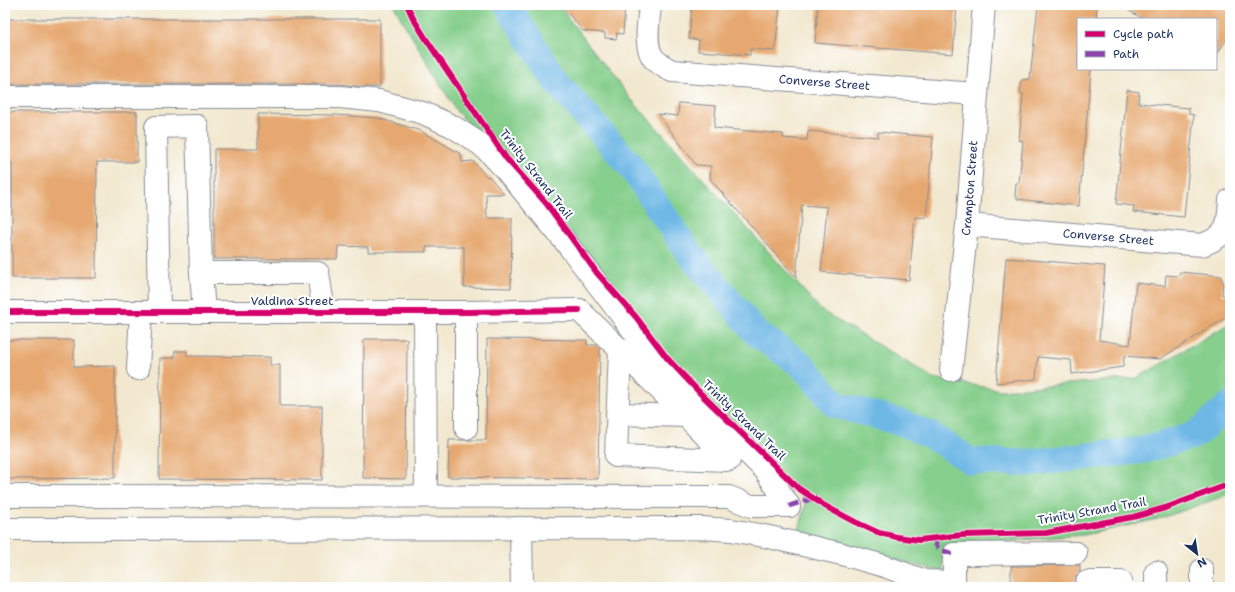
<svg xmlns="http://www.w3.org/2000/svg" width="1235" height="592" viewBox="0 0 1235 592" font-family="'Shantell Sans',sans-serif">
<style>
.green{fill:#86cf8c;stroke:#507f75}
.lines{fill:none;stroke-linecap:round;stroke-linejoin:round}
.river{stroke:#6eb8e6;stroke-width:27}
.building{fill:#e6a86f}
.minor-casing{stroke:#868c96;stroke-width:24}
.minor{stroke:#fff;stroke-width:22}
.quiet{stroke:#8e44ad;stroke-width:5;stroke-dasharray:10 5;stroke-linecap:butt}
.cycleway-casing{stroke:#fff;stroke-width:8}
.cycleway{stroke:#d6006c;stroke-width:6}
.labels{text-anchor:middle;stroke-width:4;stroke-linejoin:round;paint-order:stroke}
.street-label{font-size:12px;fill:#1b2f5e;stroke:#fff}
</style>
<rect width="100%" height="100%" fill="#fff"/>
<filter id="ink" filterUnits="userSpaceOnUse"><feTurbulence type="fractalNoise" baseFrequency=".025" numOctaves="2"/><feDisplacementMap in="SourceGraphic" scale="8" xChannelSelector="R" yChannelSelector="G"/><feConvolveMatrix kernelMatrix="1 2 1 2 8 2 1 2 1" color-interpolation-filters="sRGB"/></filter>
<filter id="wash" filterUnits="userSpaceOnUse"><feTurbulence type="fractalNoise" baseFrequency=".012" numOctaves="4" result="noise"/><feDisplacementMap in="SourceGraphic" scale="16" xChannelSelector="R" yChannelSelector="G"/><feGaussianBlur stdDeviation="0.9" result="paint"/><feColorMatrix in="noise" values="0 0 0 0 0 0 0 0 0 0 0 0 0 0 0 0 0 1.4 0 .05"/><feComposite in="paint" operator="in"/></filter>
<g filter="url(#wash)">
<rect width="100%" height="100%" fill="#f2e8cf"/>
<!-- green -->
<polygon class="green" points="394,5 558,5 629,97 822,311 933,378 1001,390 1137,378 1230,323 1230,494 1162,518 1084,535 942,546 943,572 798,534 807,499 754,467 492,146 457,112 400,17"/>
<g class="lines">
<!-- river -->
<polyline class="river" points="507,5 557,83 630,165 689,253 757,334 801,364 836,405 903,423 932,436 971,461 1028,463 1144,450 1195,435 1230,405"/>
</g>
<g id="blocks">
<!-- building -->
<g class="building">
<polygon points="561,5 625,5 623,34 617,33 616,39 605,38 605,33 583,31"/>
<polygon points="692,5 780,5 775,51 750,49 750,55 698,51 699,40 689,39"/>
<polygon points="818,5 957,5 953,54 815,43"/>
<polygon points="1038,5 1097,5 1096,19 1078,19 1078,69 1091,69 1079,206 1017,199 1017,196 1015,196 1016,183 1019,183 1023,141 1019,140 1023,94 1020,93 1022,80 1030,79"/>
<polygon points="1120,5 1230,5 1230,34 1216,56 1216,19 1143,19"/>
<polygon points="5,19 380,19 380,87 363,87 340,84 5,84"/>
<polygon points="1127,90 1139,92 1138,103 1189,108 1189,114 1194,115 1184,217 1133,212 1134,206 1116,204"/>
<polygon points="679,103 716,106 714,128 783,134 783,138 807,140 808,131 878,137 878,132 933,137 926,218 915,217 909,280 821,272 827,207 802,205 796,277 710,179 711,166 696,165 658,114 678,116"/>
<polygon points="5,112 137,112 137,162 97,162 96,278 12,278 12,163 5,163"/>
<polygon points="258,114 336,115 378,118 421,131 461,154 462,162 473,161 487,177 489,176 504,194 486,194 487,218 512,218 511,288 464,287 464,247 426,247 426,252 368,252 368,247 338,246 337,259 214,259 214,149 258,149"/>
<polygon points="1006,258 1105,266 1099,340 1130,345 1136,283 1165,286 1166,275 1179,276 1180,272 1221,276 1221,279 1223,280 1222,295 1230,295 1230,315 1160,359 1124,356 1123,367 1072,374 1071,360 1038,357 1036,379 996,383"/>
<polygon points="364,339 407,339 406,479 363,478"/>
<polygon points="487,339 587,340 587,345 597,345 600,347 598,479 448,477 449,440 486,440"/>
<polygon points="5,340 74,340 74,367 115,366 115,478 5,479"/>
<polygon points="175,351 187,351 187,356 270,357 270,365 280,365 280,406 322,406 322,480 159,479 160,358 174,358"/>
<polygon points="1080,565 1080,572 1076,576 1074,587 1011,587 1011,566"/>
</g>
</g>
</g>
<g filter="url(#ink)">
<use href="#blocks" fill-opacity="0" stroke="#868c96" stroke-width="1"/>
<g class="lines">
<defs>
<g id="minor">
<path id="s1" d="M 650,5 C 649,20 644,43 652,56 C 656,63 665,67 672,71 L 976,94"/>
<polyline points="5,97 340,97 379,101 423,113 452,126 480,144 492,155 505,169 568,245 658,363 700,406 765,470 789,506"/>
<path id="s2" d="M 967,225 L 1202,245 C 1229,235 1228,226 1230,200"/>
<polyline points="201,273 204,312"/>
<path d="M 579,310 C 630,359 680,409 729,460 L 616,456 L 620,349"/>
<polyline points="5,312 466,312 579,310"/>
<polyline points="159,312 156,127 197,126 201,273 318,273 324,312"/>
<polyline points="425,312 426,496"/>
<polyline points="138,369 141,312"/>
<path id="s3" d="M 951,370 L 967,225 L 984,5"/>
<polyline points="617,414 687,416"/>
<polyline points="466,428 466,312"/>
<polyline points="5,496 729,497 751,506 789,506"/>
<polyline points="521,528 522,587"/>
<polyline points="5,529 702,528 731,530 769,537 842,554 884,566 925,581 954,582 954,554 1076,553"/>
<polyline points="1202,570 1202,587"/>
<polyline points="1156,572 1156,587"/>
<polyline points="1087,587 1087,582 1121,582 1121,587"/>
</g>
</defs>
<!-- minor casing -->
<use href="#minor" class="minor-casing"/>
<!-- minor -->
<use href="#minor" class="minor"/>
<!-- quiet -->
<g class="quiet">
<polyline points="789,506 813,498"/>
<path d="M 935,539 C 935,551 945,551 954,554"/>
</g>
<defs>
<g id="cycleway">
<polyline points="407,5 413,18 426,39 506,158 546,203 597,273 636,317 667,358 701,394 798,488 825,506 855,522 879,533 897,537 919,540 962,535 1046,533 1133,517 1165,508 1230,484"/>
<polyline points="5,312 466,312 579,310"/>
</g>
</defs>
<!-- cycleway casing -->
<use href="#cycleway" class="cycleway-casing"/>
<!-- cycleway -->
<use href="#cycleway" class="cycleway"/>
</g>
</g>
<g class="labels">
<!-- street labels -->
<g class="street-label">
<text dy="4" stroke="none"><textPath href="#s1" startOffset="230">Converse Street</textPath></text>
<text transform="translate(536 174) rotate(52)" y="4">Trinity Strand Trail</text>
<text dy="4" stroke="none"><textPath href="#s3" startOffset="183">Crampton Street</textPath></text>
<text dy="4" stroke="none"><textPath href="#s2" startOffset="142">Converse Street</textPath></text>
<text x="292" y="305">Valdina Street</text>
<text transform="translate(744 420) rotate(44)" y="4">Trinity Strand Trail</text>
<text transform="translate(1092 511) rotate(-10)" y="4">Trinity Strand Trail</text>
</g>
</g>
<!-- margin -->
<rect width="1235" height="592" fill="none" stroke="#fff" stroke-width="20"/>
<!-- legend -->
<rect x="1077" y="18" width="140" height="52" fill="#ffffff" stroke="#a4acbf"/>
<rect x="1085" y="31" width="20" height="6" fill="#d6006c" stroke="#a4acbf"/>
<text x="1113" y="38" font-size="12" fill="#1b2f5e">Cycle path</text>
<rect x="1085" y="51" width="20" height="6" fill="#8e44ad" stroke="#a4acbf"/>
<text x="1113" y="58" font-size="12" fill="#1b2f5e">Path</text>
<!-- north arrow -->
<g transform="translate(1197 554) rotate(150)" stroke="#ffffff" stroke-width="3" paint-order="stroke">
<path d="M0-3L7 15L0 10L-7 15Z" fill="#1b2f5e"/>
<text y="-6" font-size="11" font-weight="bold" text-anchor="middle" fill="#1b2f5e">N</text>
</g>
</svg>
